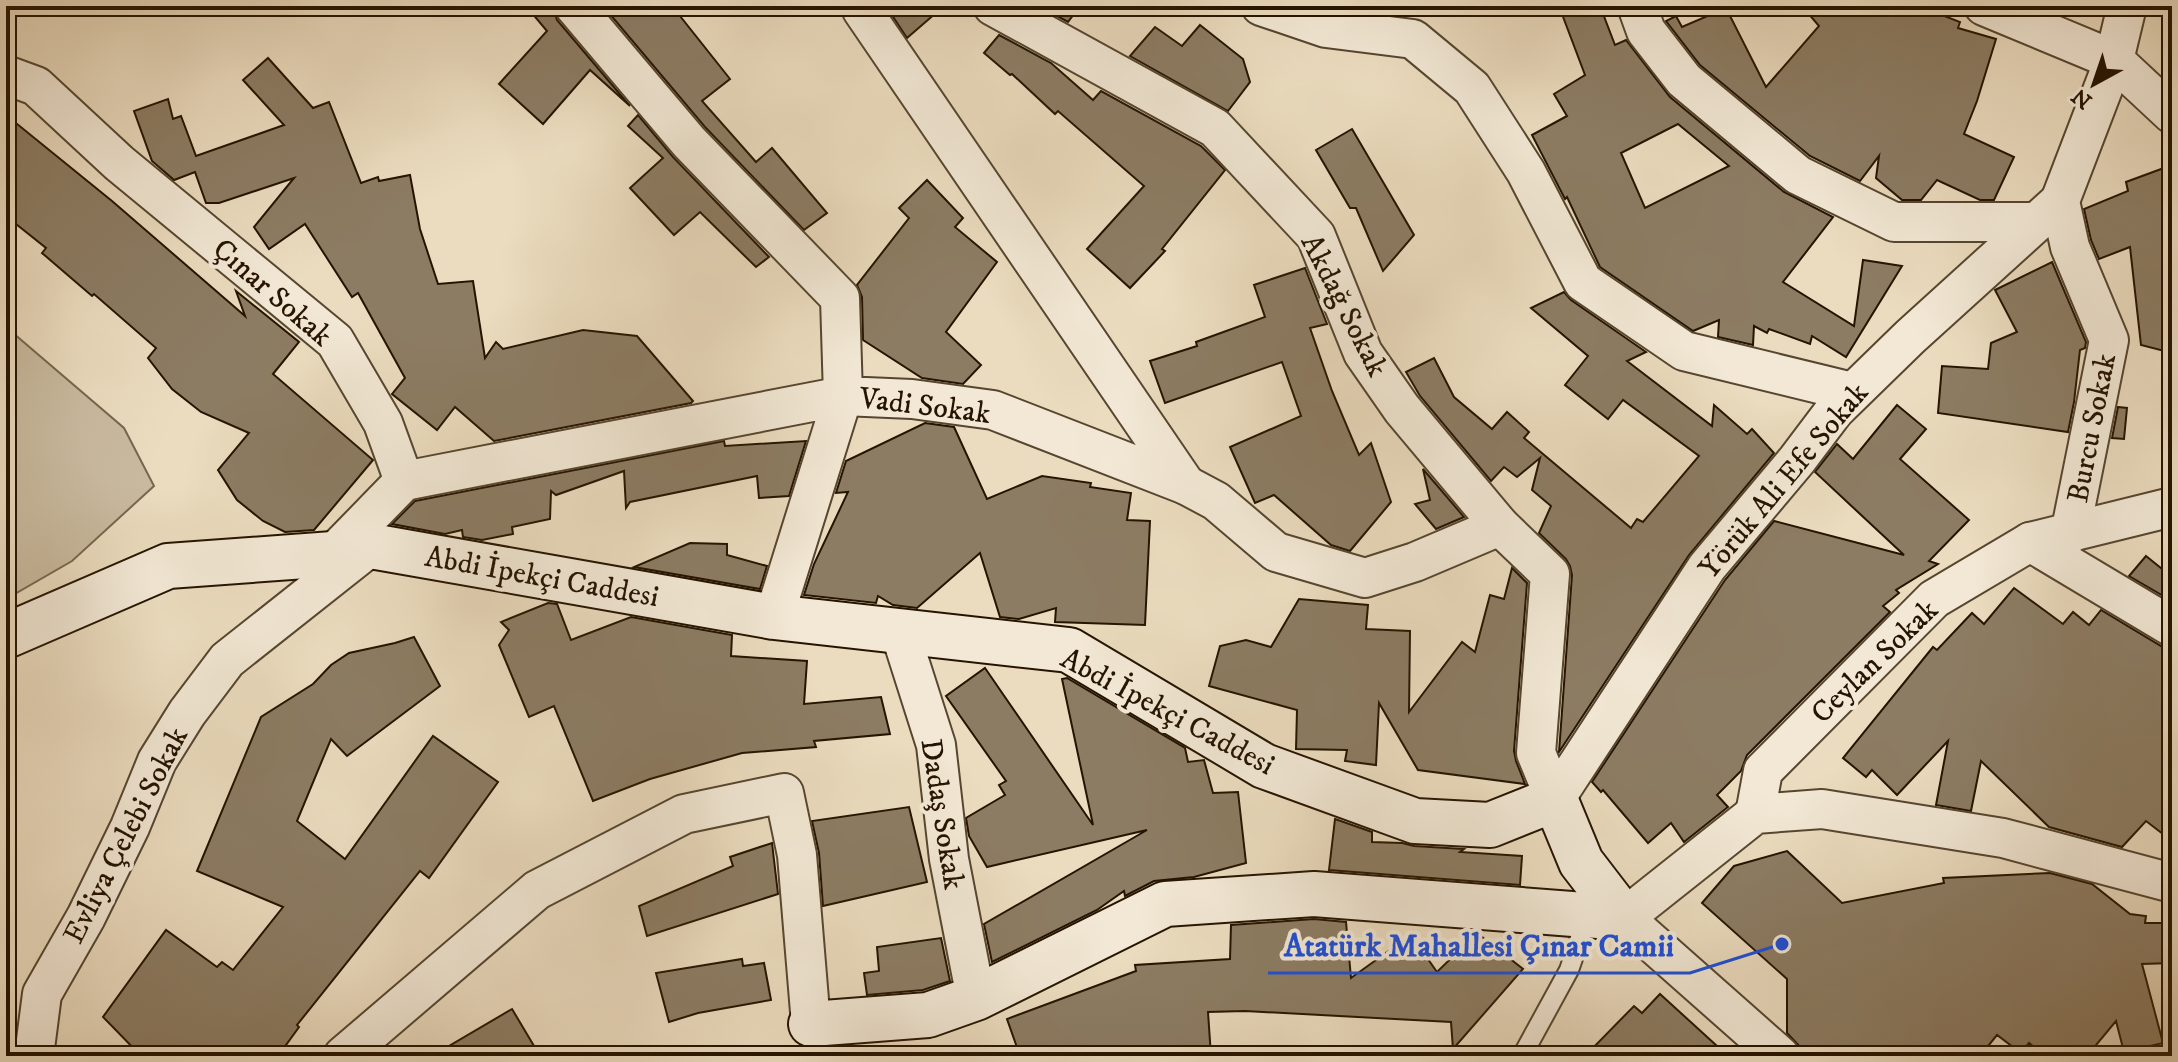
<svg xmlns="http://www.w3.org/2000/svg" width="2178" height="1062" viewBox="0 0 2178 1062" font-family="'IM FELL DW Pica',serif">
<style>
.green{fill:#c9ba9f;stroke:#776750;stroke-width:2}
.building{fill:#8c7c63;stroke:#251400;stroke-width:2;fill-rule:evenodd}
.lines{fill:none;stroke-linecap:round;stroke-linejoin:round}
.lane-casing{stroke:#564630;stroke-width:22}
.street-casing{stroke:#564630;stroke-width:42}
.secondary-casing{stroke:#251400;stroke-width:48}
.lane{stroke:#f2e8d5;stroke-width:18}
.street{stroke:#f2e8d5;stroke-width:38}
.secondary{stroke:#f2e8d5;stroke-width:44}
.labels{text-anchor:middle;stroke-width:8;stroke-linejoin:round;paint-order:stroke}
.street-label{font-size:30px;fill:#251400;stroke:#f2e8d5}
.leader{fill:none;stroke:#1d4ed8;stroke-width:3}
.callout-dot{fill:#1d4ed8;stroke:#f2e8d5;stroke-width:3}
.callout-label{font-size:32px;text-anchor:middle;font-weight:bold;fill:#1d4ed8;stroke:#f2e8d5;stroke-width:8;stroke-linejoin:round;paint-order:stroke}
</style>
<rect width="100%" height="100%" fill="#ebdcbf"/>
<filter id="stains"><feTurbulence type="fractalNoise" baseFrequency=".0025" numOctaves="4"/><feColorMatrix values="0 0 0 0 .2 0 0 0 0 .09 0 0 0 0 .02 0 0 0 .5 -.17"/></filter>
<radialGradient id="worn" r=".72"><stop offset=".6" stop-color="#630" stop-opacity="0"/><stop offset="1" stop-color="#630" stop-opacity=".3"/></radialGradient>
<!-- green -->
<polygon class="green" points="6,327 124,428 154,486 72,561 6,599"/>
<!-- building -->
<g class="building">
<polygon points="526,6 553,6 557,20 630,106 590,70 543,124 499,84 547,31"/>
<polygon points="603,6 672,6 730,79 702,101 756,162 772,148 827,213 804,230 705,127"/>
<polygon points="886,6 944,6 907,38"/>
<polygon points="1039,6 1080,6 1068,22"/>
<path d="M 1583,6 L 1600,6 L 1615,45 L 1626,40 L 1670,97 L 1784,192 L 1833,217 L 1783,282 L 1854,326 L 1863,260 L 1902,266 L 1846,357 L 1812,336 L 1810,344 L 1769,329 L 1767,333 L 1754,326 L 1753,345 L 1718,337 L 1719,320 L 1693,331 L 1600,267 L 1567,197 L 1565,199 L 1532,135 L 1567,116 L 1554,94 L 1585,75 L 1562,14 ZM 1678,124 L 1729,166 L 1645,208 L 1621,153 Z"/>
<polygon points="1802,6 1919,6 1960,22 1958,28 1996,39 1977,101 1964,134 2014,157 1994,200 1980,200 1937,180 1921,200 1902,200 1876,178 1879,156 1860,181 1810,156 1700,65 1666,21 1676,16 1682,27 1726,8 1766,87 1819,26"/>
<polygon points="1200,25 1243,59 1250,82 1228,111 1130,56 1155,27 1182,46"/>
<polygon points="999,35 1051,63 1093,100 1101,91 1201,146 1225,170 1162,249 1165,251 1130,288 1087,249 1144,186 1058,111 1055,114 1012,74 1010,75 984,53"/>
<polygon points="268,58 313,108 329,102 361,183 378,177 379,181 410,175 420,229 438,284 473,281 485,358 496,342 503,349 583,330 637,336 693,401 691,403 494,441 455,407 437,430 392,394 405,378 358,293 352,297 305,224 269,249 254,227 294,178 219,203 206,203 195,172 174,180 152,161 134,111 168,99 173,119 181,116 196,156 284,125 243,80"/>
<polygon points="6,115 112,201 245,316 236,291 299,342 273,374 373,460 314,530 285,532 263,521 237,500 218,470 249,433 201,412 172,389 148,358 156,348 94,294 92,296 42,253 46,248 6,216"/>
<polygon points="638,115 673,157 769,257 756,267 700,212 674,235 630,188 663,158 628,126"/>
<polygon points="1352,129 1414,235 1383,271 1356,208 1350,208 1316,150"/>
<polygon points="2172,165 2172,353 2141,345 2130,247 2099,259 2091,240 2084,209 2128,191 2126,182"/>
<polygon points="927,180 963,218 955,227 997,262 946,332 981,365 963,384 922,378 863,340 862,297 857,285 909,218 899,208"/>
<polygon points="2052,262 2086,342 2085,348 2080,350 2074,402 2068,432 1938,413 1942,366 1988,369 1991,343 2017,332 1995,290"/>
<polygon points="1305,268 1327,324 1310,328 1332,391 1359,455 1371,443 1391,502 1350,551 1331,545 1274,495 1255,503 1230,447 1301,416 1282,362 1165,403 1150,361 1197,346 1196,342 1265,317 1254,285"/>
<polygon points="1564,292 1571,300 1646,352 1627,361 1712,426 1714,405 1747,434 1752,429 1774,453 1689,555 1559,752 1572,575 1570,566 1566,559 1539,533 1551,506 1532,490 1540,458 1517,477 1504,467 1491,481 1420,396 1406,372 1434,358 1454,397 1492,429 1507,412 1529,432 1524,438 1631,528 1637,519 1643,522 1699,456 1623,400 1608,419 1565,385 1588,356 1531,308"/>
<polygon points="1897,405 1926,429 1900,459 1969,520 1929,561 1938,564 1896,590 1899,593 1883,606 1890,612 1747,755 1741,771 1717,795 1728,807 1684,842 1671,823 1648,843 1603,790 1601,792 1592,782 1725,580 1774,521 1904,555 1815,472 1837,444 1853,459"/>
<polygon points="2118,407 2127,408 2124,439 2112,438"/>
<polygon points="925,423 954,427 987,499 1042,476 1091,483 1090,487 1131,493 1127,520 1150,521 1145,625 1055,622 1056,608 1019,619 1000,617 980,553 917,608 893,605 878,596 876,603 804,595 814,564 848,492 836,493 846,461"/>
<polygon points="724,441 725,446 806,441 789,496 759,498 757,476 630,502 626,508 624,471 556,495 551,491 550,519 512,527 513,534 482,540 463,537 462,530 445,534 392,524 415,501"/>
<polygon points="1423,469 1464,517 1436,529 1415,504 1430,500"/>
<polygon points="690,543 727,544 727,555 767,566 760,589 634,567"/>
<polygon points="2146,556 2172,577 2172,601 2129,576"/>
<polygon points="1512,568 1527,583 1514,751 1516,761 1525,784 1418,770 1379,703 1376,765 1345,761 1347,750 1296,749 1297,710 1209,686 1220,646 1246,640 1271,647 1299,599 1368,605 1366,629 1410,631 1409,712 1462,642 1475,652 1490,595 1504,599"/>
<polygon points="2014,588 2063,624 2073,612 2089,625 2101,610 2161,646 2172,649 2172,841 2146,821 2122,847 2049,827 1981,761 1971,811 1936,805 1948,741 1897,795 1872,770 1866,777 1843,758 1933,647 1937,650 1972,613 1984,624"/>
<polygon points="548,603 557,604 571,640 631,617 732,635 731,656 807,661 804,704 881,697 890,734 814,741 816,747 742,753 650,779 593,801 554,706 529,717 499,645 509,630 501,622"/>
<polygon points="414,637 440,686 347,756 331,739 297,821 345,859 433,736 498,782 429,878 420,871 297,1025 299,1027 278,1056 141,1056 103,1017 166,930 217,967 222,962 233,970 283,907 197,871 261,717 313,684 331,665 349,653 395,643"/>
<polygon points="985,668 1093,825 1062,679 1067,678 1185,748 1188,762 1204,760 1213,793 1238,792 1246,863 1194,877 1154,881 1125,896 1124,891 1097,910 992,962 984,924 1147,830 987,867 969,836 966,818 1005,795 999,785 1006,781 946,696"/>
<polygon points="909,807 927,882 823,906 819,853 812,821"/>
<polygon points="1335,819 1372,832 1372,842 1402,843 1414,846 1464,849 1460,852 1522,856 1520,885 1329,870"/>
<polygon points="772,843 778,894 647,936 639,906 733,866 730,857"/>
<polygon points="1787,851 1842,903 1944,883 1943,878 2050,873 2092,884 2130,914 2146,916 2145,923 2172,923 2172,963 2142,964 2163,1043 2124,1052 2116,1021 2087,1056 2045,1056 2029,1043 2021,1053 1997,1035 1980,1056 1801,1056 1801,1048 1787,1033 1787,979 1702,903 1734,866"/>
<polygon points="1314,919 1346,922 1351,978 1411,935 1437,972 1477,933 1523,969 1453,1049 1451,1022 1245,1011 1208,1012 1211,1056 1020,1056 1007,1019 1136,971 1135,965 1230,959 1231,925"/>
<polygon points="941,938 950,981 923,990 867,995 864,973 879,971 877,947"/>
<polygon points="742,959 743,966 764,963 771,1000 698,1013 669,1022 656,973"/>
<polygon points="1660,994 1728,1056 1585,1056 1634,1006 1642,1013"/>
<polygon points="512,1009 540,1056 432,1056"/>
</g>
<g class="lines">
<defs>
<polyline id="lane" points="1522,1056 1569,970 1588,915"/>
<g id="street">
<polyline points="574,6 689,142 840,298 843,396 912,399 993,410 1186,485 1216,501 1276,552 1365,578 1415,562 1500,526"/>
<polyline points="993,6 1215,128 1316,236 1363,353 1402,409 1500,526 1550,574 1536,753 1555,799"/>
<polyline points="1261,6 1326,28 1413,39 1472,88 1526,172 1583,282 1684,351 1852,392"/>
<polyline points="1637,6 1646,31 1684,80 1798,175 1894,222 2036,222"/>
<polyline points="1984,6 2114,60 2172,114"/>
<polyline points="862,10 1186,485"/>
<polyline points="6,75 36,86 119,163 335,341 383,423 404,481 843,396 774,617"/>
<polyline points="2070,534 2109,340 2070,247 2060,201 2114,60 2127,6"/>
<polyline points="2030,542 2172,627"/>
<polyline points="333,554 404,481"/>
<polyline points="900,632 936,745 949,859 976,998"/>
<polyline points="1555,799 1707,567 1797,460 1834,411 1910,337 2060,201"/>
<polyline points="1755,814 1763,771 1934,599 2030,542 2172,507"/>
<polyline points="34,1056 42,994 86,917 130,827 157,761 187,713 227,660 371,546"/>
<polyline points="343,1056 537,890 684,814 784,793 797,855 811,1024"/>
<polyline points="1780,1056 1624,918 1755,814 1822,809 2003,838 2172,883"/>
</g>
<g id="secondary">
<polyline points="6,636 168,566 333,554 371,546 774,617 1069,650 1264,766 1415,821 1490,825 1555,799 1581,862 1624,918"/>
<polyline points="811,1024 928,1015 976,998 1165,904 1314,894 1624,918"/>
</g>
</defs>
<!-- lane casing -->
<use href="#lane" class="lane-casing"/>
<!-- street casing -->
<use href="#street" class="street-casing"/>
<!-- secondary casing -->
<use href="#secondary" class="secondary-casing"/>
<!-- lane -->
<use href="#lane" class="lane"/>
<!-- street -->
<use href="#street" class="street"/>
<!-- secondary -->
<use href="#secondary" class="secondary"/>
</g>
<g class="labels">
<!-- street labels -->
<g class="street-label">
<text transform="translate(273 292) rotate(41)" y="10">Çınar Sokak</text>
<text transform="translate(1345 305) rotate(63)" y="10">Akdağ Sokak</text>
<text transform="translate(925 405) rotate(7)" y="10">Vadi Sokak</text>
<text transform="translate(2091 428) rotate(-79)" y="10">Burcu Sokak</text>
<text transform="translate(1783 480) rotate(-50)" y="10">Yörük Ali Efe Sokak</text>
<text transform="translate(542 576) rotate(10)" y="10">Abdi İpekçi Caddesi</text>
<text transform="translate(1874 661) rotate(-44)" y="10">Ceylan Sokak</text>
<text transform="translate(1168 711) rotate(28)" y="10">Abdi İpekçi Caddesi</text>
<text transform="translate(943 814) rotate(81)" y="10">Dadaş Sokak</text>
<text transform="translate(125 835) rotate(-63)" y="10">Evliya Çelebi Sokak</text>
</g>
</g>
<!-- callouts -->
<path class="leader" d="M1782 944L1690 973H1268"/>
<circle class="callout-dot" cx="1782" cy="944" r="8"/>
<g class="callout-label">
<text x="1479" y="956">Atatürk Mahallesi Çınar Camii</text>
</g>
<!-- margin -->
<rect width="2178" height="1062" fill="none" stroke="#ebdcbf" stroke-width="32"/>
<rect x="8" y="8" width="2162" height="1046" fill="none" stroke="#251400" stroke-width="4"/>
<rect x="16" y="16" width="2146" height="1030" fill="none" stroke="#251400" stroke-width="2"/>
<!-- north arrow -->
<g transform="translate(2094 84) rotate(220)" stroke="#f2e8d5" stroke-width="6" paint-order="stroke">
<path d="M0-6L14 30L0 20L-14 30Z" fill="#251400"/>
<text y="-12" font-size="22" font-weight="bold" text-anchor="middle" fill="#251400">N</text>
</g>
<rect width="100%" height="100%" filter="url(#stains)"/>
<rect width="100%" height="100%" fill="url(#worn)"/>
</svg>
